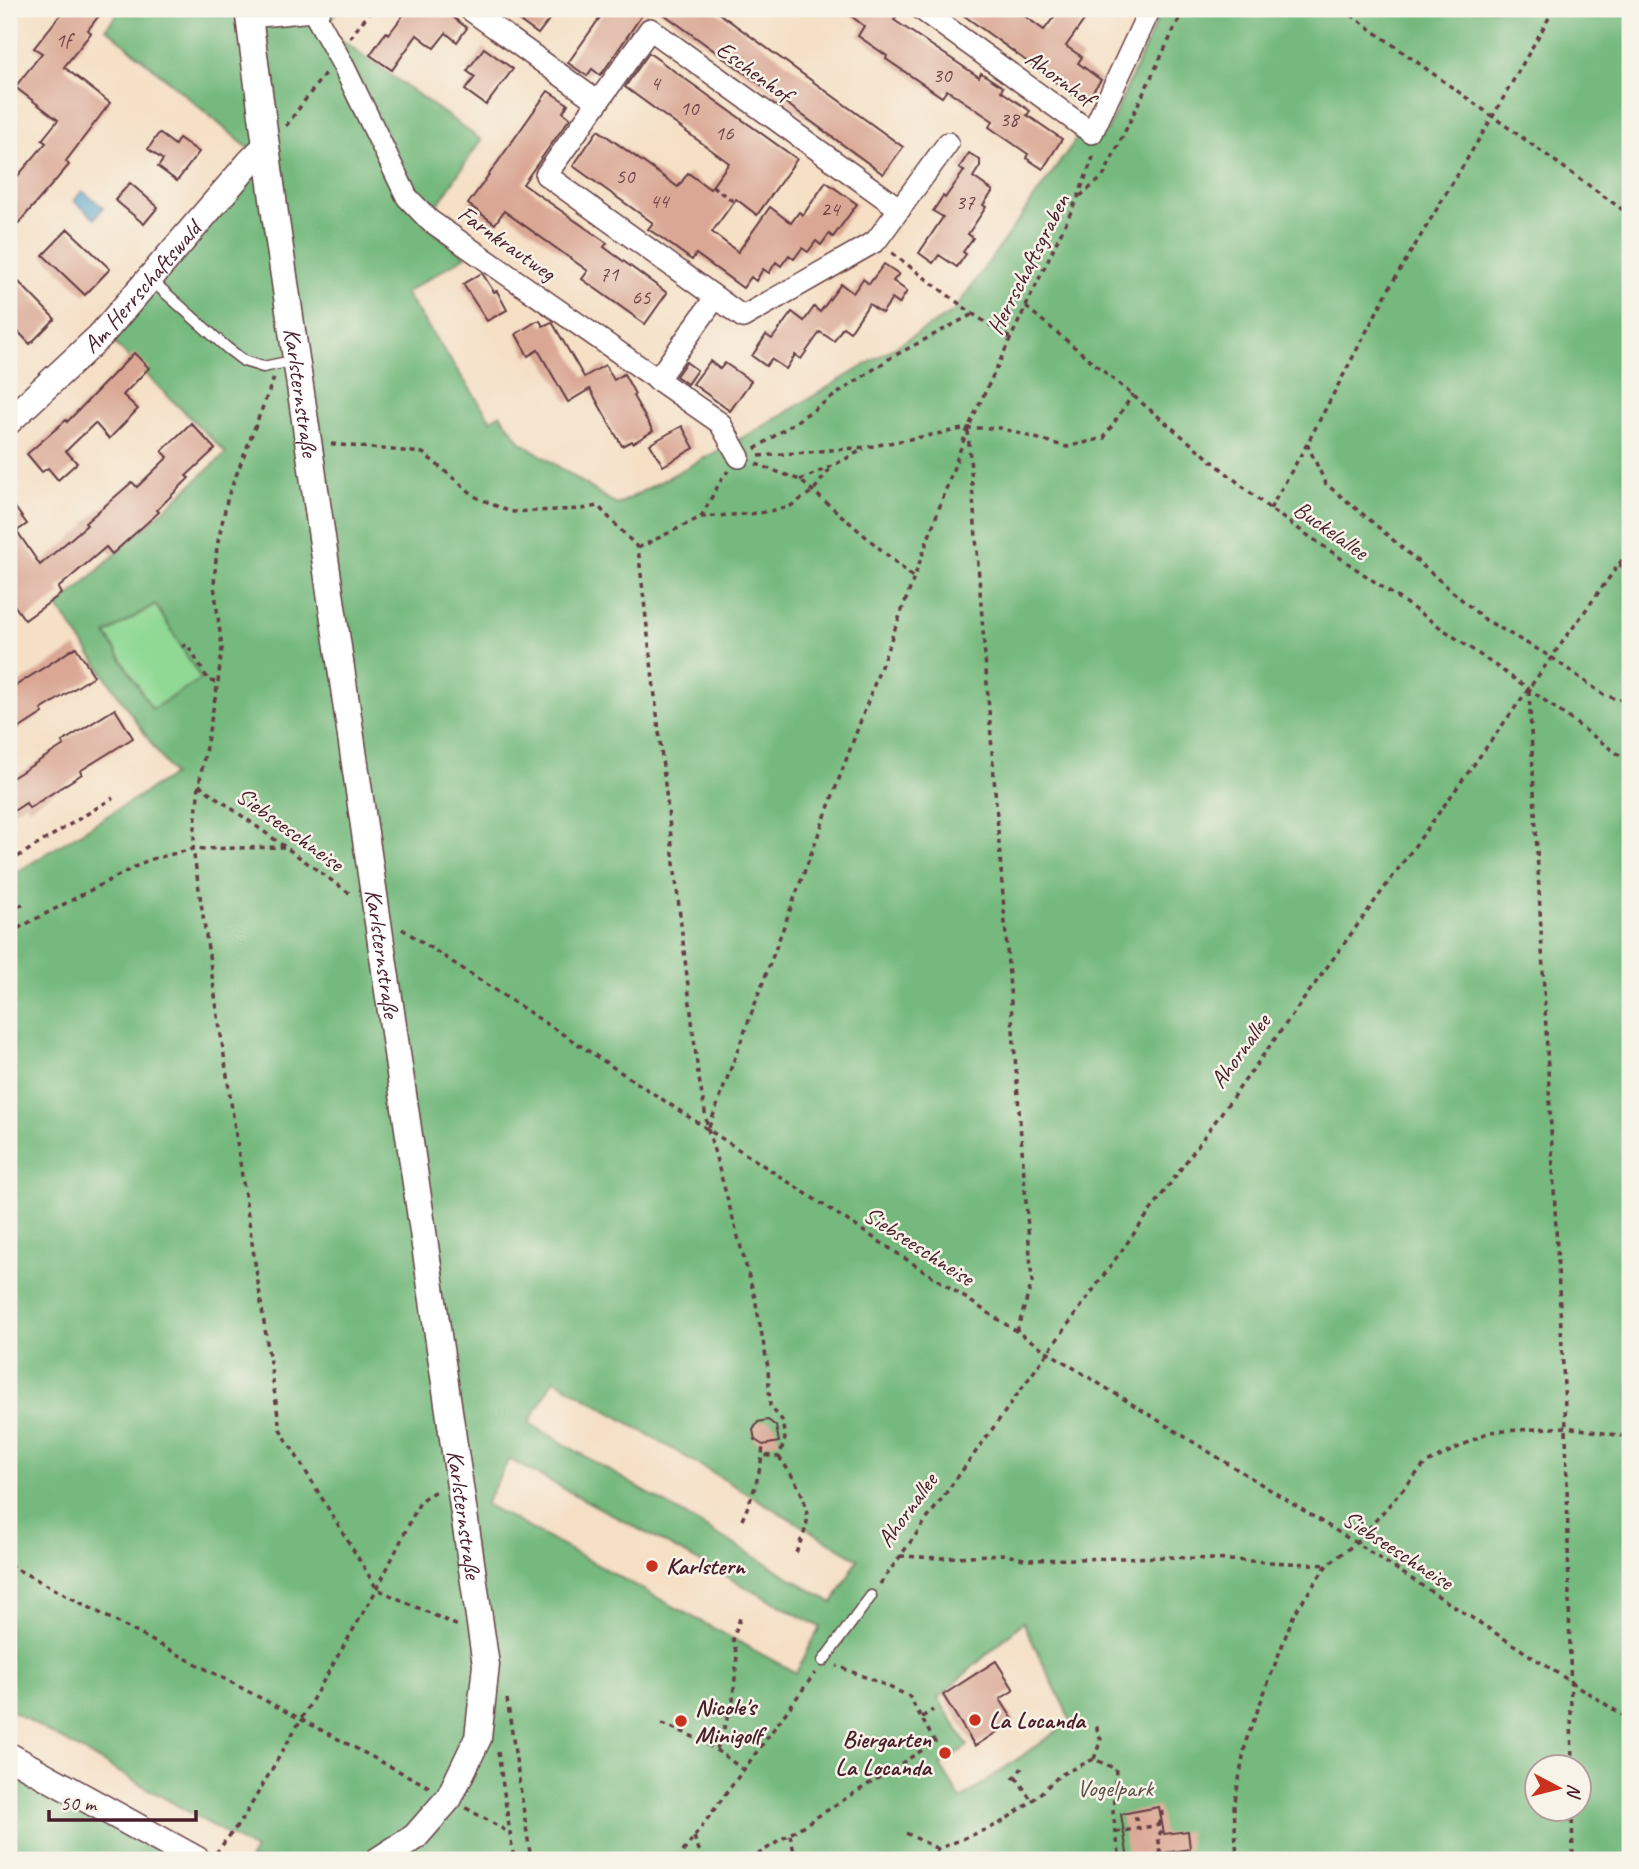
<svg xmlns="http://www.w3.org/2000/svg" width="1639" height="1869" viewBox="0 0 1639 1869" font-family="Caveat,sans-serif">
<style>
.green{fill:#90d995;stroke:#6d7c60;stroke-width:2}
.forest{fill:#74b97e;stroke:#5f6c54;stroke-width:2;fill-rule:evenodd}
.water{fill:#52a3cc;stroke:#4e617c;stroke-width:2}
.building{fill:#daa794}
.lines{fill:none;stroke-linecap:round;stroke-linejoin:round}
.service-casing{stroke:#643c42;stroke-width:13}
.minor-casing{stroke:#643c42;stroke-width:24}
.tertiary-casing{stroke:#643c42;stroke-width:29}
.path{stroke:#643c42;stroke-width:3.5;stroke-dasharray:5 5;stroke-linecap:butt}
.service{stroke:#fff;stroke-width:10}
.minor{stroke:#fff;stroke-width:21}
.tertiary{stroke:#fff;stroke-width:26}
.poi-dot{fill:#c8321e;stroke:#f7f3e8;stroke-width:2.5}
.labels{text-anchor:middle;stroke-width:5;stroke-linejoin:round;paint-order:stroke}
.number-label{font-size:21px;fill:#6e4145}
.street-label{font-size:24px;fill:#4a1f2b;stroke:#f7f3e8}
.poi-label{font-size:24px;font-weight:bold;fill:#4a1f2b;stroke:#f7f3e8;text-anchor:start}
.park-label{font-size:24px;fill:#5c4e46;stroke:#f7f3e8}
</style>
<rect width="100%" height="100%" fill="#f7f3e8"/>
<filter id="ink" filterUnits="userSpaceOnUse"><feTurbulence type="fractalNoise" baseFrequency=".0143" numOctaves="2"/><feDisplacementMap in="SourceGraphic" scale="14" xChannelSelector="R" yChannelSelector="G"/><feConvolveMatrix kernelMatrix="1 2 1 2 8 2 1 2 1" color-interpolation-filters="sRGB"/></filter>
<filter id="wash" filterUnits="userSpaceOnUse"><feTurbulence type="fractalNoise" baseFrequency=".00686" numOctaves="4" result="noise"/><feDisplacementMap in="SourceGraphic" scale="28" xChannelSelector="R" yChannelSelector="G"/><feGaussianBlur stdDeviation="1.57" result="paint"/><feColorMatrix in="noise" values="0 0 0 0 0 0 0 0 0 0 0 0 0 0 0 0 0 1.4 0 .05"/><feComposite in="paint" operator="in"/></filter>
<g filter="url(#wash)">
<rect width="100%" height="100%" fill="#f5dfc5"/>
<!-- green -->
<polygon class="green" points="156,604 201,679 152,710 106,634"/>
<!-- forest -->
<g class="forest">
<path d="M 121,9 L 338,9 L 325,28 L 481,140 L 424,225 L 466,256 L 405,293 L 491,420 L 500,414 L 521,442 L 617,505 L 757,430 L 953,312 L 1082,131 L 1107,132 L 1162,9 L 1630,9 L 1630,1860 L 249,1860 L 255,1850 L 9,1709 L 9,877 L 173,775 L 58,607 L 226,453 L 112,341 L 255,154 L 106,28 ZM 155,604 L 201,679 L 152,709 L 106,634 ZM 554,1379 L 858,1559 L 833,1603 L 529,1423 ZM 509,1459 L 820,1627 L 796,1673 L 485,1504 ZM 1023,1622 L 1071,1721 L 961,1799 L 940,1765 L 968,1746 L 938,1698 ZM 1538,1768 L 1580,1768 L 1580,1810 L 1538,1810 Z"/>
<polygon points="9,1756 197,1860 9,1860"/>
</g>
<!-- water -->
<polygon class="water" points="82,191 103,207 95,218 74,201"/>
<g id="blocks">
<!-- building -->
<g class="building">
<polygon points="65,9 104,9 88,30 91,33 64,67 110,103 66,161 69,165 9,234 9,186 46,143 42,140 58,120 15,87 42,53 34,48"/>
<polygon points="408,9 442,9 467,28 457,42 446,33 434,48 417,35 392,70 370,55 386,32 389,34"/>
<polygon points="525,9 557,9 538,34 517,19"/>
<polygon points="606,9 646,9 603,72 600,75 592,69 587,76 568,63"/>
<polygon points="657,9 713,9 903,147 883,174"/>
<polygon points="842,9 886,9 897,16 894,20 928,43 979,77 981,73 1003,87 1001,91 1030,111 1027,115 1062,139 1043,169 1026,158 1028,154 989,127 993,121 947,90 942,97 886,59 887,56 858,36 864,26"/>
<polygon points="955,9 1015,9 1044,30 1060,9 1092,9 1066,46 1082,57 1078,63 1101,80 1084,103"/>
<polygon points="484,48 513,69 486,105 465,90 475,77 467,71"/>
<polygon points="649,53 797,159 757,215 736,199 712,232 738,252 770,207 791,223 799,212 803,215 826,182 857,204 833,237 829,234 821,245 816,241 808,252 802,248 794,259 789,255 781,266 776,262 769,273 763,269 756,281 751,277 743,288 696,254 692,260 663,239 648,229 653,223 573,166 598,130 678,187 688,173 710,189 729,163 625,87"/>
<polygon points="548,91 568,104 563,112 570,118 523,184 607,243 604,247 667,293 645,324 582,279 588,271 504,211 495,224 468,204"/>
<polygon points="159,133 175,145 179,138 199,152 177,181 158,167 163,160 148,149"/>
<polygon points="969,153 980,160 980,166 973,177 993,191 983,205 986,207 968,234 973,238 963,252 966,254 957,267 939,255 933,263 919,253 943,217 933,211 943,196 945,198 964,171 965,172 959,168"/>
<polygon points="130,183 158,207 144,224 115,200"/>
<polygon points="68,229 110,269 85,295 43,255"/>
<polygon points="884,264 899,274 893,281 907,291 899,304 892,299 882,313 869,304 850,332 843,327 834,341 820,332 801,359 795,355 786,369 771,359 766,366 752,356 766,335 772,339 792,312 804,321 814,307 820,312 841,284 853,293 863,279 869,284"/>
<polygon points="9,272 55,319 30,344 9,322"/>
<polygon points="482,273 494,292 497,291 507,310 487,321 463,284"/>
<polygon points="537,321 540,321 543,326 552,322 584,377 605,365 614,380 624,374 635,394 633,396 653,431 633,443 632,441 622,446 590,389 568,402 538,350 528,356 516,334"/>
<polygon points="134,353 149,368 123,395 138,409 109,439 95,423 66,451 77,463 58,480 48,468 42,472 27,454 66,420 67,422"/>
<polygon points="710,361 720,369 725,363 751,381 730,411 693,384"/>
<polygon points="686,362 697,370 687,384 676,376"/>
<polygon points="191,423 215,449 186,476 189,478 157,510 159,512 112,554 106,547 58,588 61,594 25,620 9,598 9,499 27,524 17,531 40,565 87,525 85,523 132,482 137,487 168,457 162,451"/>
<polygon points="682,426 694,448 663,466 650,444"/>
<polygon points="76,647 94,676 41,710 43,713 9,735 9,690"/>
<polygon points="115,709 133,738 80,771 82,774 29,808 26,803 9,814 9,780 64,745 62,742"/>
<polygon points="768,1420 776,1426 779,1442 763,1445 755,1440 753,1430 758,1422"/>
<polygon points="996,1661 1014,1690 1000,1699 1014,1721 975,1746 943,1695"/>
<polygon points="1159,1807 1164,1834 1188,1831 1190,1849 1157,1854 1158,1860 1128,1860 1121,1814"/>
</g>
</g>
</g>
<g filter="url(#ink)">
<use href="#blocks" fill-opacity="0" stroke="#643c42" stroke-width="2"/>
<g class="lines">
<defs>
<g id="service">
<polyline points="150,279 227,348 244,361 263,367 297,360"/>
<polyline points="823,1661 871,1596"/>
</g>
<g id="minor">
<polyline points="469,9 598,102"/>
<polyline points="921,9 1092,133 1150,9"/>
<polyline points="313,11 342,63 407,197 429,220 720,423 739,457"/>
<polyline points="250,17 313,11 320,9"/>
<polyline points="900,209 650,29 546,175 743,317 876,241 948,143"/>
<polyline points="657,380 715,298"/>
</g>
<g id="tertiary">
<path id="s1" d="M 248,9 L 275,214 L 486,1665 L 478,1738 L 449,1798 L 415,1837 L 379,1860"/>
<path id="s2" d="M 9,421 L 100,336 L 250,162 L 266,146"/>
<polyline points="9,1756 197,1860"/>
</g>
</defs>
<!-- service casing -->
<use href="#service" class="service-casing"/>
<!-- minor casing -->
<use href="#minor" class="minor-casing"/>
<!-- tertiary casing -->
<use href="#tertiary" class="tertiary-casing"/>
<!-- path -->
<g class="path">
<polyline points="1343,9 1630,215"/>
<polyline points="350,38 372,9"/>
<polyline points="286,126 325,73"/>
<polyline points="712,186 734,202"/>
<polyline points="1080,196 1103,177 1184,9"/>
<polyline points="892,253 973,314 1010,338"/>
<polyline points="1026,307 1270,509 1529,689 1630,763"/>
<polyline points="274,378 228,496 217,546 214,585 222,648 218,682 199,785 193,849 280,1429 377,1589 458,1626"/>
<polyline points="968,431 1032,1282 1017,1331"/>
<polyline points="331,444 423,453 476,497 510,512 582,509 598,506 638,548 698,1073 708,1129 755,1298 768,1368 770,1406 782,1420 785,1439 779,1457 762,1455"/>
<polyline points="1307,444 1326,484 1370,520 1484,619 1551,657 1604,695 1630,703"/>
<polyline points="755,449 892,357 973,314"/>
<polyline points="759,456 868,447 968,428 1000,428 1067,447 1104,438 1133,394"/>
<polyline points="756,464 800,480 914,578"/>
<polyline points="800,480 832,466 864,449"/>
<polyline points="1270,509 1307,444 1391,285 1493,116 1554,9"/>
<polyline points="701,517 721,480 728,471"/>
<polyline points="638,548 701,517 760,513 789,507 813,491 832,466"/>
<polyline points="1619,565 1630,568"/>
<polyline points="182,647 187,644 209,681 218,682"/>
<polyline points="1529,691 1566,1427 1572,1768"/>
<polyline points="199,785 352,895"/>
<polyline points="9,862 113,798"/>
<polyline points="9,907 16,908 26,902"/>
<polyline points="402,929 1048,1352 1356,1543 1630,1720"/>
<polyline points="9,933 148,860 193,849 284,847"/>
<polyline points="709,1127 914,578 968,428 1078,197 1095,152"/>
<path d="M 779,1457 C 792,1475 808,1497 807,1520 C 807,1530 799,1543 796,1553"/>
<path d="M 742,1520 C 753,1495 761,1473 763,1445"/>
<polyline points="900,1556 941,1558 1002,1554 1028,1560 1170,1557 1327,1565"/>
<polyline points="9,1565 429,1787"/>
<polyline points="880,1584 1630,549"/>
<polyline points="507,1699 531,1860"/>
<polyline points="922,1717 933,1710"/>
<path d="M 662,1724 C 694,1735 715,1748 742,1769"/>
<polyline points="717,1749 733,1701 737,1655 733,1640 741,1615"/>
<polyline points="498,1752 514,1860"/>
<polyline points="1094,1759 1101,1739 1098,1735 1096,1722"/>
<polyline points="1016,1777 1032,1801"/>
<polyline points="1013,1779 1022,1768"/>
<polyline points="466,1808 510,1833"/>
<polyline points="1572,1810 1573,1860"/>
<polyline points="1134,1818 1136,1818 1138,1829"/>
<polyline points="1158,1825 1162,1815 1161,1809 1159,1809"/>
<polyline points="1116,1832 1160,1825 1161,1832 1158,1836 1162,1860"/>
<polyline points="906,1833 938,1849"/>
<polyline points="790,1835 796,1860"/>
<polyline points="694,1837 703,1860"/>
<polyline points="216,1853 244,1817 377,1589 421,1500 439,1489"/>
<polyline points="677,1860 815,1673"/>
<polyline points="749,1860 935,1742 909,1696 878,1682 837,1666"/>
<polyline points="930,1860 938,1849 999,1824 1032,1801 1060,1775 1094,1759 1116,1769 1113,1813 1120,1860"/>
<polyline points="1237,1860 1234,1807 1246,1741 1294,1614 1327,1565 1356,1543 1425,1464 1489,1432 1566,1427 1630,1437"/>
</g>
<!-- service -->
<use href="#service" class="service"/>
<!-- minor -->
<use href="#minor" class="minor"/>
<!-- tertiary -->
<use href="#tertiary" class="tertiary"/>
</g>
</g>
<!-- markers -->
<g class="poi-dot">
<circle cx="652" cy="1566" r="7"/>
<circle cx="975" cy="1720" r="7"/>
<circle cx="681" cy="1721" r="7"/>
<circle cx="945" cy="1753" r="7"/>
</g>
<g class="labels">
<!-- number labels -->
<g class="number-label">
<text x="63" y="47">1f</text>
<text x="942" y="82">30</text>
<text x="655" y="90">4</text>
<text x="689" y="115">10</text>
<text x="1009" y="126">38</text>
<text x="724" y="140">16</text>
<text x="625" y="183">50</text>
<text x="659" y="208">44</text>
<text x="965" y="209">37</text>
<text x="830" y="216">24</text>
<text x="609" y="281">71</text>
<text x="641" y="304">65</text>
</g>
<!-- street labels -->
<g class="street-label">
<text transform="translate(754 71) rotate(36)" y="8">Eschenhof</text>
<text transform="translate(1060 78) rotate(36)" y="8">Ahornhof</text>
<text transform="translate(507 243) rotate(35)" y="8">Farnkrautweg</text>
<text transform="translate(1028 264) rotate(-63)" y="8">Herrschaftsgraben</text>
<text dy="8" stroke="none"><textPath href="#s2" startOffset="189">Am Herrschaftswald</textPath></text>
<text dy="8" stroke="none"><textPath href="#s1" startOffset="387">Karlsternstraße</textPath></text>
<text transform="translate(1331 530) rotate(35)" y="8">Buckelallee</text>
<text transform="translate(290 829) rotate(36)" y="8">Siebseeschneise</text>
<text dy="8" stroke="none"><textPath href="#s1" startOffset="954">Karlsternstraße</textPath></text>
<text transform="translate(1240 1051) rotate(-54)" y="8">Ahornallee</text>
<text transform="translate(919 1246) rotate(33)" y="8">Siebseeschneise</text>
<text transform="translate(907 1510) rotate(-54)" y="8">Ahornallee</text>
<text dy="8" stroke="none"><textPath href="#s1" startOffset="1521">Karlsternstraße</textPath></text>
<text transform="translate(1398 1550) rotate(33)" y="8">Siebseeschneise</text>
</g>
<!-- poi labels -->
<g class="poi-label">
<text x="666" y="1574">Karlstern</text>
<text x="695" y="1715">Nicole's<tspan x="695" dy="28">Minigolf</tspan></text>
<text x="989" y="1728">La Locanda</text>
<text x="931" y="1747" text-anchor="end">Biergarten<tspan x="931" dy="28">La Locanda</tspan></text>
</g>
<!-- park labels -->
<g class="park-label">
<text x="1115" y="1796">Vogelpark</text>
</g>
</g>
<!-- margin -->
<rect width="1639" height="1869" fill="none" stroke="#f7f3e8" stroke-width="35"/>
<!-- north arrow -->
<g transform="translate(1558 1788) rotate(97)"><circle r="33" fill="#f7f3e8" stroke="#b29e9c" stroke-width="2"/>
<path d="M0-5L12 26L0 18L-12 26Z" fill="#c8321e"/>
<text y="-10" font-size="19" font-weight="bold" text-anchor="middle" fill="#4a1f2b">N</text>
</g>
<!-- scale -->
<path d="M49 1810v10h147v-10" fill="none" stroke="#4a1f2b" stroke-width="3.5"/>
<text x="60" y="1810" font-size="21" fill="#4a1f2b" stroke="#f7f3e8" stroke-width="5" paint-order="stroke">50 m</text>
</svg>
